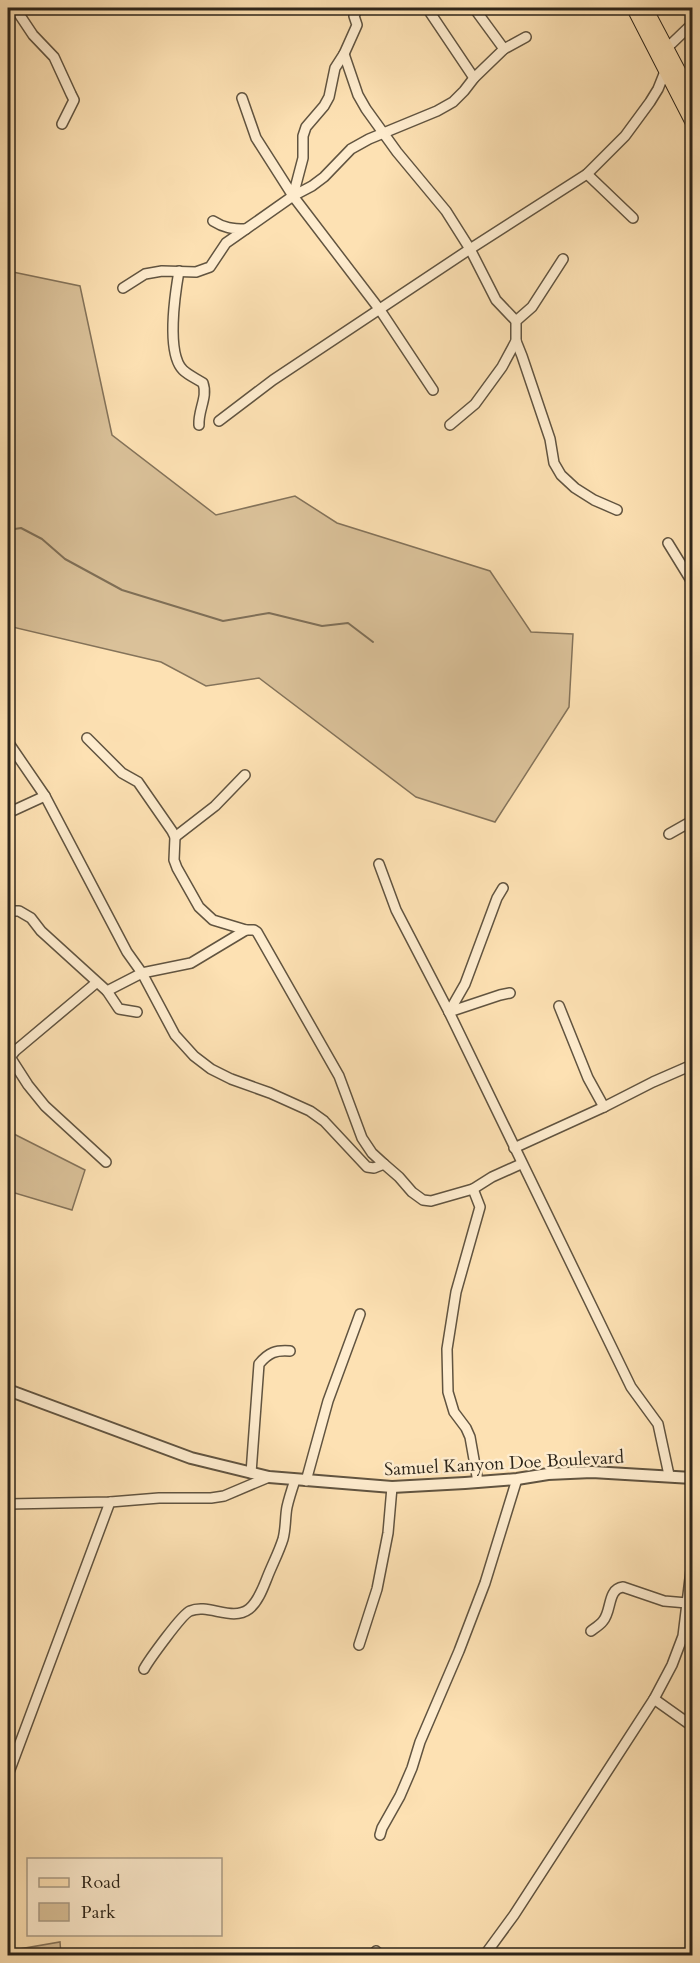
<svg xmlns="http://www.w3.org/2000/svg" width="700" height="1963" viewBox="0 0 700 1963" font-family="Cardo,serif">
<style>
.green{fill:#dac199;stroke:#84735a;stroke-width:1.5}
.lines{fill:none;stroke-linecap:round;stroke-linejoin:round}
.stream{stroke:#7f6f57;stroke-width:2}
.minor-casing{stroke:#615440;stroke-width:12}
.tertiary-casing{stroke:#615440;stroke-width:14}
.primary-casing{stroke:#2d251a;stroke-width:16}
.minor{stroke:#feecce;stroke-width:9}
.tertiary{stroke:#feecce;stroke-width:10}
.primary{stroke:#fde1b3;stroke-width:14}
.labels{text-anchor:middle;stroke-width:5;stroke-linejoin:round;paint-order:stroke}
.street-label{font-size:18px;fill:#2d251a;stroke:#feecce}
</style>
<rect width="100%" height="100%" fill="#fde1b3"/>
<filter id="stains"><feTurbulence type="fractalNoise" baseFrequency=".00333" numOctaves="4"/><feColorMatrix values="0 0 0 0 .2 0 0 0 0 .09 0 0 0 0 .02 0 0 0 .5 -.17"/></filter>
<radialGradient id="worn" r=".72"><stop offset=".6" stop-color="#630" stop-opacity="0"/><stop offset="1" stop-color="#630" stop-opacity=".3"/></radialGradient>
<!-- green -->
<g class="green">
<polygon points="8,271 80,286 112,435 216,515 295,496 337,523 490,571 531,632 573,634 569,707 495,822 416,797 259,678 206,686 161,662 8,626"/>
<polygon points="8,1131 85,1170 72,1210 8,1191"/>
<polygon points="60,1942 61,1955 8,1955 8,1951"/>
</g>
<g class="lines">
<!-- stream -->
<polyline class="stream" points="8,530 21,528 42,539 65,559 122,590 223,621 269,613 322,626 348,623 373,642"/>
<defs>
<g id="minor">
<polyline points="15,8 33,35 54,57 71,94 74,100 62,124"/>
<polyline points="427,8 474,78"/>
<polyline points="474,8 504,49"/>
<polyline points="667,48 692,24"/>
<polyline points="344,54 358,95 366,109 397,152 446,211 470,249 496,300 516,321"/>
<polyline points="242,98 256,138 293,196 380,310 433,390"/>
<polyline points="587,174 633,218"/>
<polyline points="293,196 303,158 303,136 306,127 324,106 329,97 335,68 344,54 357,25 354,16 358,8"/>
<polyline points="246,229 293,196 312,186 324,177 351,149 369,139 437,111 453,102 464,91 474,78 504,49 526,37"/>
<path d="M 179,271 C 175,294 166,353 183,370 C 188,375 197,379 203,383 C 208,397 198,410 199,425"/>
<path d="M 123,288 L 145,274 L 162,271 L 196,272 L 210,267 L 226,243 L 246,229 C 232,229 224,228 213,221"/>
<polyline points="516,341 522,356 550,439 554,463 561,475 575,488 594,500 617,510"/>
<polyline points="219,421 273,380 470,249 587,174 625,136 650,102 658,89 666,69"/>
<polyline points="450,425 475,404 502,367 516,341 516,321 532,307 563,259"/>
<polyline points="668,543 692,582"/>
<polyline points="87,738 122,773 138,782 172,831 175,837 174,860 177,868 199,907 213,920 246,930"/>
<polyline points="8,742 45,796 127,952 142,973 191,963 246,930 254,930 257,932 339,1076 362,1138 372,1153 384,1164"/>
<polyline points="8,813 45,796"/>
<polyline points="669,834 692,821"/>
<polyline points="175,837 215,806 245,775"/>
<polyline points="379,864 396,910 449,1012 631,1387 658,1424 669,1475"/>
<polyline points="8,911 19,911 31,918 41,931 107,991 142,973 175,1035 194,1056 211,1069 231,1079 270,1093 310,1111 324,1121 367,1167 374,1168 384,1164 399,1177 412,1192 423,1200 431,1201 473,1189 492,1177 521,1164"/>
<polyline points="107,991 119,1009 137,1012"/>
<polyline points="559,1006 588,1078 604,1107"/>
<polyline points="449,1012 465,984 497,898 503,888"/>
<polyline points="449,1012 500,995 510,993"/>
<polyline points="10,1057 28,1085 45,1106 106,1162"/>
<polyline points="8,1060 15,1051 96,983"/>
<polyline points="514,1148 604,1107 653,1082 692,1065"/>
<polyline points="473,1189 480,1207 456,1292 447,1349 448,1392 454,1412 466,1428 470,1437 478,1482"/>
<path d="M 251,1473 L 259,1364 C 269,1352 276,1350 290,1351"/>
<polyline points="306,1481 328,1401 360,1314"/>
<polyline points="8,1504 110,1502 159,1498 211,1498 224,1496 269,1477"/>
<path d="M 591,1631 C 595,1628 600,1625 603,1621 C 612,1611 607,1589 623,1587 L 664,1601 L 687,1603 L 690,1605"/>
<polyline points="359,1645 377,1589 388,1533 392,1487"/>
<path d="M 144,1669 C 149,1660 182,1614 190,1611 C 208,1603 232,1622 249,1609 C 258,1602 263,1588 267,1578 C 272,1565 279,1552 283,1539 C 286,1528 285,1517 287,1507 C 289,1498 292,1489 295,1480"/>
<polyline points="654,1699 692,1726"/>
<polyline points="8,1775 110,1502"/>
<polyline points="380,1835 382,1828 400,1796 412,1768 420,1742 459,1651 485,1583 517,1479"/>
<polyline points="376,1951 382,1956"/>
<polyline points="484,1956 514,1915 654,1699 672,1665 683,1636 692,1562"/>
</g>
<polyline id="tertiary" points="8,1390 191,1458 269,1477 392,1487 465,1483 517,1479 548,1474 592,1472 692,1478"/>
<g id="primary">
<polyline points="634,8 692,121"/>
<polyline points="645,8 692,97"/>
</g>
</defs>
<!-- minor casing -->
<use href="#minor" class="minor-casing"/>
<!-- tertiary casing -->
<use href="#tertiary" class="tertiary-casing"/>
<!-- primary casing -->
<use href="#primary" class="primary-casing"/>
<!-- minor -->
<use href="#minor" class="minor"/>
<!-- tertiary -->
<use href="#tertiary" class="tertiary"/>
<!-- primary -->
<use href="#primary" class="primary"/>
</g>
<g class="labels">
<!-- street labels -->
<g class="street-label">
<text transform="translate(504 1463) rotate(-3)" y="6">Samuel Kanyon Doe Boulevard</text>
</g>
</g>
<!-- margin -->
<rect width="700" height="1963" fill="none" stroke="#fde1b3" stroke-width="30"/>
<rect x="9" y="9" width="682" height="1945" fill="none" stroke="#2d251a" stroke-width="3"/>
<rect x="15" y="15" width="670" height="1933" fill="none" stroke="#2d251a" stroke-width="1.5"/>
<!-- legend -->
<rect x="27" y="1858" width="195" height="78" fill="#feecce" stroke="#aa9c86" stroke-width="1.5"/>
<rect x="39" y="1878" width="30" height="9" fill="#fde1b3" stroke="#aa9c86" stroke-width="1.5"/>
<text x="81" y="1888" font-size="18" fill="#2d251a">Road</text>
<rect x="39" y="1903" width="30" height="18" fill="#dac199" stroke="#aa9c86" stroke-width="1.5"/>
<text x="81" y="1918" font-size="18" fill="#2d251a">Park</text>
<rect width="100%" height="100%" filter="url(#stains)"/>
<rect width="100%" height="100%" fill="url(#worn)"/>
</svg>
